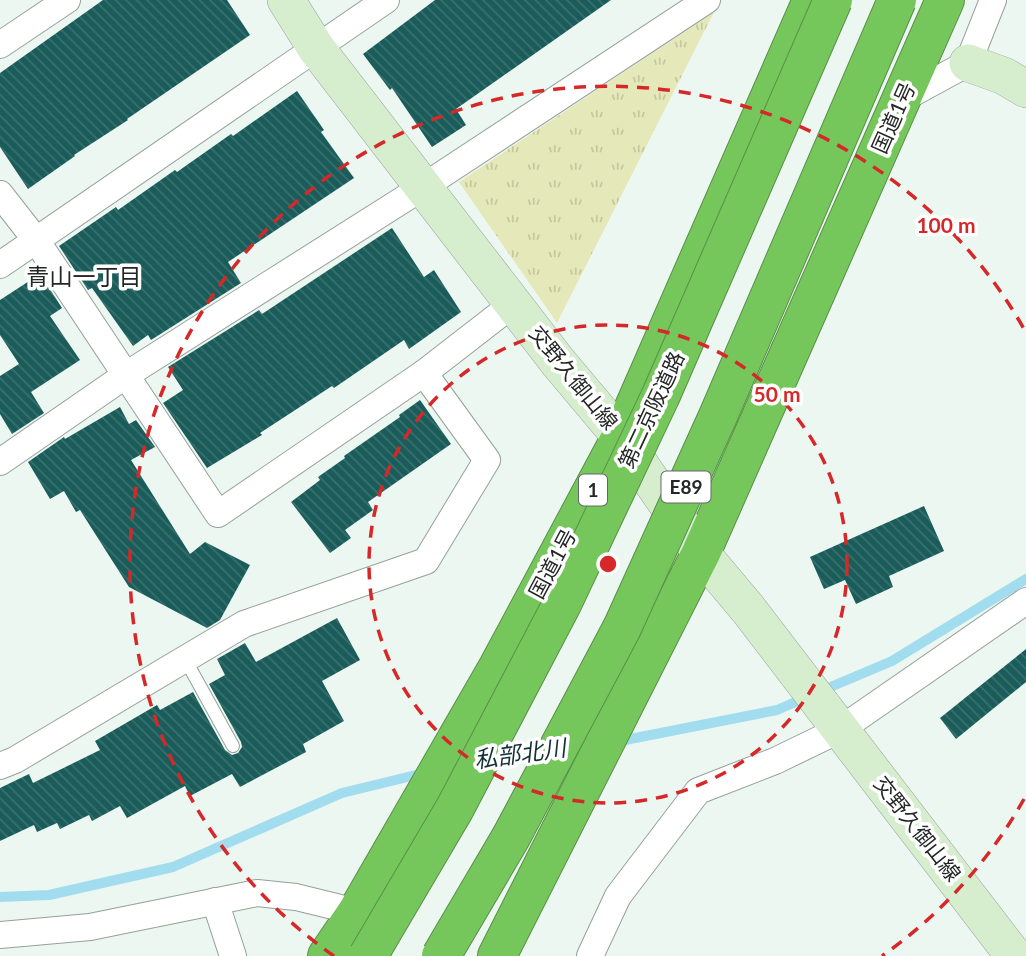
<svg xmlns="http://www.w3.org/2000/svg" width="1026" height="956" viewBox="0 0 1026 956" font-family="Lato,'Noto Sans JP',sans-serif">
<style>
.grass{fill:url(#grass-tufts)}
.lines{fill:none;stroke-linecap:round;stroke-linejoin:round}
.stream{stroke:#a2ddef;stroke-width:10}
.building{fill:url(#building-back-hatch)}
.lane-casing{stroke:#96a09b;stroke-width:14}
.street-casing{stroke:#96a09b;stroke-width:28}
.secondary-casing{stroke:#96a09b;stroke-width:38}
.highway-casing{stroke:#598f48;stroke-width:40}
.lane{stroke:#fff;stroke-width:12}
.street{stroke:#fff;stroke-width:26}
.secondary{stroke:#d6eece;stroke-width:37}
.highway{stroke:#76c75b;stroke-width:38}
.highway-bridge-casing{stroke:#598f48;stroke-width:40;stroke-linecap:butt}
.highway-bridge{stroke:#76c75b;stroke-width:38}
.ring{fill:none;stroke:#d62828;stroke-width:3.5;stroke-dasharray:12 9}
.labels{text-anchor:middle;stroke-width:7;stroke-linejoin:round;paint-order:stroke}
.shield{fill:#fff;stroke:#666867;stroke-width:2}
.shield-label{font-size:19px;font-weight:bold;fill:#242726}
.street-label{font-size:21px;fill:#242726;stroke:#fff}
.neighbourhood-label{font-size:23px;fill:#242726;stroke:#fff}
.water-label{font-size:23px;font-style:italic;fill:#133038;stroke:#fff}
.centre{fill:#d62828;stroke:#fff;stroke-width:3.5}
.ring-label{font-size:21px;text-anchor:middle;font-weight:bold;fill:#d62828;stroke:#fff;stroke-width:7;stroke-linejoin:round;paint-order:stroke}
</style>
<defs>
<pattern id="grass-tufts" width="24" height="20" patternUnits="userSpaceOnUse" patternTransform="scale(1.75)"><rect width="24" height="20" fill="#e5e9b9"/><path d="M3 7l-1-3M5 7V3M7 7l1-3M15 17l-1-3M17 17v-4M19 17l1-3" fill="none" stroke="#c4c89f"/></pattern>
<pattern id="building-back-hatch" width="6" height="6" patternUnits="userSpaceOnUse" patternTransform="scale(1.75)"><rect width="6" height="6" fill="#195c5a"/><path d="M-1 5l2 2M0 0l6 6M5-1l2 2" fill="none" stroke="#3a706e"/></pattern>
</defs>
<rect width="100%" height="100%" fill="#ecf7f1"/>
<!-- grass -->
<polygon class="grass" points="714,12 557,323 459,182"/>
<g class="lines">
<!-- stream -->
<g class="stream">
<polyline points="821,691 892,661 1026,579"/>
<polyline points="615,742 777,710 807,697"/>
<polyline points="493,755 547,749"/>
<polyline points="0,897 49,895 173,867 342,793 424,773"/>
</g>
</g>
<!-- building -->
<g class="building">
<polygon points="103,0 227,0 250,35 127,119 128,120 74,155 75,156 28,189 0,147 0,73"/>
<polygon points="435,0 611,0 456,109 466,125 432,147 392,88 390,90 363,54"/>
<polygon points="297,91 324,130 321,132 354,178 228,262 241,283 151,340 148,335 133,346 92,288 88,290 59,246 116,207 118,210 175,170 177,172 231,134 233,136"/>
<polygon points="392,228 424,277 434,270 461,312 409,349 404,340 334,388 332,386 260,433 262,435 207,468 163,403 183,390 168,367 259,310 262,314"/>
<polygon points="40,274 62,308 50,316 80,360 31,392 44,413 12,434 0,414 0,376 19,364 0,335 0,300"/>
<polygon points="420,400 451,444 368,502 373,510 345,530 351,538 330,553 291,502 320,480 318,477 345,458 344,456 400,417 399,415"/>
<polygon points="120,407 129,424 136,420 155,447 131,460 190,554 205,542 250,565 220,620 207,628 129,587 80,510 76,512 64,491 50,499 28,462 64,437 65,439"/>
<polygon points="924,506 944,551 889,576 893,587 856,604 845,580 824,589 810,557"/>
<polygon points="337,618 360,660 322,681 344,721 303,744 306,752 240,787 232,774 190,796 185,786 127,818 120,806 92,821 89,815 60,829 57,823 37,832 34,825 0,841 0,788 29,774 33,783 100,750 95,741 157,705 160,710 193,692 225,750 232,755 238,753 242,747 241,742 209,684 225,675 217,659 245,643 256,662"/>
<polygon points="1026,649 1026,682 956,739 940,718"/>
</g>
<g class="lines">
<defs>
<polyline id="lane" points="185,659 233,746"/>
<g id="street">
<polyline points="0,45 67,0"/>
<polyline points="902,99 968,63 993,0"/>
<polyline points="0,194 36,240 218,514 424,373 487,460 426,561 244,624 15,760 0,766"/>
<polyline points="0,265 386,0"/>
<polyline points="424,373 513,304"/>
<polyline points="0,462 126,375 423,187 707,0"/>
<polyline points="215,901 233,956"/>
<polyline points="0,935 90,927 257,893 296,897 357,912"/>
<polyline points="590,956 618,896 698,791 775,761 841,729 1026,601"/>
</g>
<g id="secondary">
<polyline points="286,0 316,48 558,362 621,437 701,553 748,609 1014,956"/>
<polyline points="968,63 1004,76 1026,89"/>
</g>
<g id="highway">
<polyline points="327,956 357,912 498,667 621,437 812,0"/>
<polyline points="497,956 701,553 945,0"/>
</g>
</defs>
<!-- lane casing -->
<use href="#lane" class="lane-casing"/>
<!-- street casing -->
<use href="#street" class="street-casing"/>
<!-- secondary casing -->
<use href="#secondary" class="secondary-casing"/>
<!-- highway casing -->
<use href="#highway" class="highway-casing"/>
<!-- lane -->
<use href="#lane" class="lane"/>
<!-- street -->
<use href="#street" class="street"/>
<!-- secondary -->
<use href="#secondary" class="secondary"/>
<!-- highway -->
<use href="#highway" class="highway"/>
<defs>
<g id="highway-bridge">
<polyline points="368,956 455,808 562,604 661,395 833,0"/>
<polyline points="441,956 511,837 622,628 718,416 897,0"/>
</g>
</defs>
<!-- highway-bridge casing -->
<use href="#highway-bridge" class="highway-bridge-casing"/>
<!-- highway-bridge -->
<use href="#highway-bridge" class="highway-bridge"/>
</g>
<!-- distance rings -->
<g class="ring">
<circle cx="608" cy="564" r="239"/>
<path d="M1024 799A478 478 0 0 1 882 956M334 956A478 478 0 1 1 1024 329"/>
</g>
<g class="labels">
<!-- shield labels -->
<g class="shield">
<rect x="661.5" y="471.5" width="49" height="31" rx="5"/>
<rect x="579" y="474.5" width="28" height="31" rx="5"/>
</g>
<g class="shield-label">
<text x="686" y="494">E89</text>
<text x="593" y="497">1</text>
</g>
<!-- street labels -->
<g class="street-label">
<text transform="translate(894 118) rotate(-66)" y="7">国道1号</text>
<text transform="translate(573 378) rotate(51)" y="7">交野久御山線</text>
<text transform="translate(652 410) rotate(-65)" y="7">第二京阪道路</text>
<text transform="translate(553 564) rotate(-62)" y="7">国道1号</text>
<text transform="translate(917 829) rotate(52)" y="7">交野久御山線</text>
</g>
<!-- neighbourhood labels -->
<g class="neighbourhood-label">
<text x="84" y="285">青山一丁目</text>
</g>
<!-- water labels -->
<g class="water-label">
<text transform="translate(520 754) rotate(-8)" y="8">私部北川</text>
</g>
</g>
<circle cx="608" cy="564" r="10" class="centre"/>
<g class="ring-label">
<text x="946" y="233">100 m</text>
<text x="777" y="402">50 m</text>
</g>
</svg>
